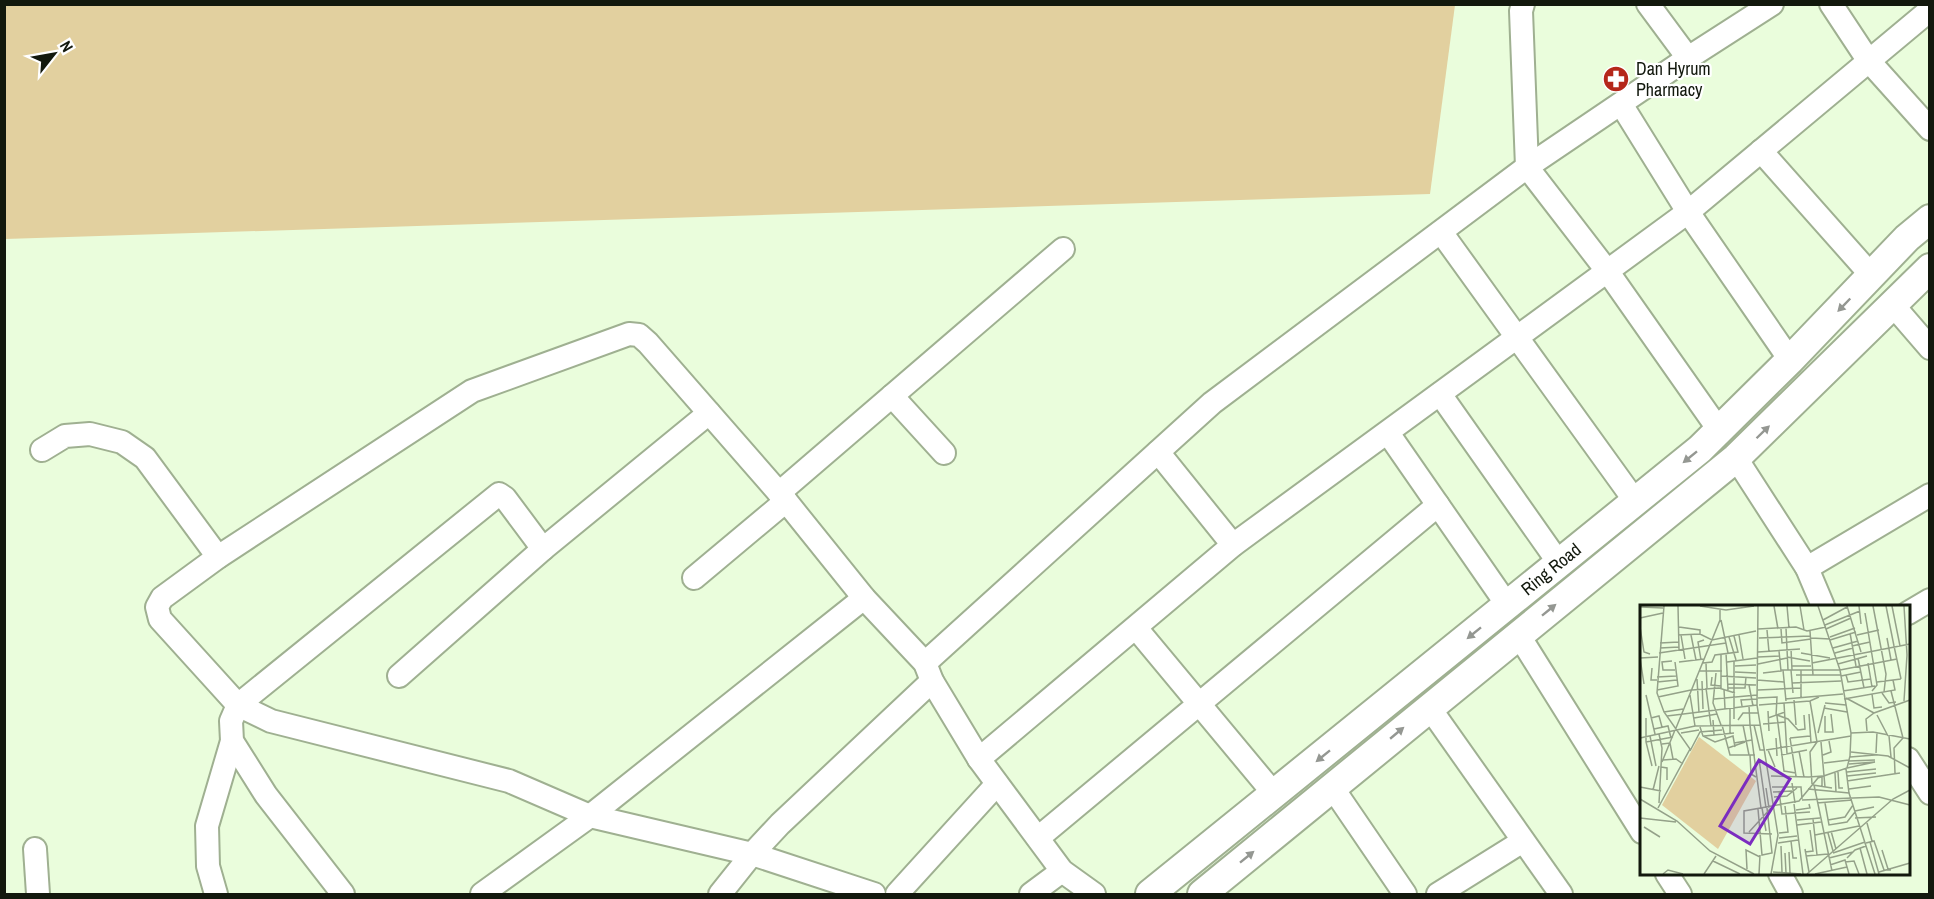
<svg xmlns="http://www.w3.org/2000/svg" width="1934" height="899" viewBox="0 0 1934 899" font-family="'Archivo Narrow',sans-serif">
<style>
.pitch{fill:#e2d09f}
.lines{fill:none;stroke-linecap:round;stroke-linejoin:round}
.minor-casing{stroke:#9fb091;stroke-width:26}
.major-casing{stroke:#9fb091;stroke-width:32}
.minor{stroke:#fff;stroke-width:22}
.major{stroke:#fff;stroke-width:28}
.oneway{fill:#949792}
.labels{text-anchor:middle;stroke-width:4.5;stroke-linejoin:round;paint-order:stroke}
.poi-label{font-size:18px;fill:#12180d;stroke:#fff;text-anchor:start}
.street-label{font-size:18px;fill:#12180d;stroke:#fff}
.inset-road{fill:none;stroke:#94a189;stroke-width:1.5}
.view{fill:#7b2cbf;fill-opacity:0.15;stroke:#7b2cbf;stroke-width:3}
.inset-edge{fill:none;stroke:#12180d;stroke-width:3}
</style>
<rect width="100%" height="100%" fill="#eafddc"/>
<!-- pitch -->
<polygon class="pitch" points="4,5 5,4 1455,5 1430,194 5,239"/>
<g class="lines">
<defs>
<g id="minor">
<polyline points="1523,4 1521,11 1527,167 1608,272 1719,430"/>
<polyline points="1648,4 1688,58"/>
<polyline points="1831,4 1868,60 1930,129"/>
<polyline points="1621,104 1688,212 1790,360"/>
<polyline points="1761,151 1872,276"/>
<polyline points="1441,232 1635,501"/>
<polyline points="1892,304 1930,348"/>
<polyline points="1440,394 1559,563"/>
<polyline points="892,396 944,453"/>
<polyline points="1388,433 1508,606"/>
<polyline points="42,450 65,436 90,434 122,442 145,458 218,557"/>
<polyline points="1158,452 1233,545"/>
<polyline points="1736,458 1807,568 1823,606"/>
<polyline points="779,493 1063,249"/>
<polyline points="543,549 505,498 499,494 238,705 271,721 509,781 590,816 752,854 874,894"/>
<polyline points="1807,568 1930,495"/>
<polyline points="694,578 786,501"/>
<polyline points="1908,613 1930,600"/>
<polyline points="1136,628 1275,795"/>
<polyline points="1518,634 1642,832"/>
<polyline points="925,663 1212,403 1527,167 1688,58 1772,4"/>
<polyline points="399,676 543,549 709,413"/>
<polyline points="1429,707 1561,894"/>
<polyline points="979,759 1233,545 1688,212 1930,10"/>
<polyline points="1908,759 1930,793"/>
<polyline points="1332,787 1405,894"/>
<polyline points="1038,838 1438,505"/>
<polyline points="35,849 38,894"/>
<polyline points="1667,874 1680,894"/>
<polyline points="1780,874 1791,894"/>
<polyline points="216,894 208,866 207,826 232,741"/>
<polyline points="343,894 266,795 232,741 231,721 238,705 160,619 157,607 162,598 218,557 472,391 629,334 639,335 648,343 786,501 864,598 925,663 932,681 979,759 1062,871 1094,894"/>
<polyline points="482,894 590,816 864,598"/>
<polyline points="720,894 752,854 780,824 932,681"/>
<polyline points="897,894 997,784"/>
<polyline points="1031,894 1062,871"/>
<polyline points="1438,894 1523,841"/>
</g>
<g id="major">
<path id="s1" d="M 1150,894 L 1700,449 L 1790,360 L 1907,238 L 1930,219"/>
<polyline points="1202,894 1736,458 1930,268"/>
</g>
</defs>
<!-- minor casing -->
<use href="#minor" class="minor-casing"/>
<!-- major casing -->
<use href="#major" class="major-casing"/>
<!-- minor -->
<use href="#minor" class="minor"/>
<!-- major -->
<use href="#major" class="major"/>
</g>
<!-- one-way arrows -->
<defs><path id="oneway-solid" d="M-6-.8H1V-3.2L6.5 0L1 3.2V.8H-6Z" transform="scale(1.5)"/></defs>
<g class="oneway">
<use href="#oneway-solid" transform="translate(1844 305) rotate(134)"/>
<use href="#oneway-solid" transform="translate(1763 432) rotate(-44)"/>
<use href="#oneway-solid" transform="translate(1690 457) rotate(141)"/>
<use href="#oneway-solid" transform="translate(1549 610) rotate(-39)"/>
<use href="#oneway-solid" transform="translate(1474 633) rotate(141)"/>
<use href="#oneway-solid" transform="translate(1397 733) rotate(-40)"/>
<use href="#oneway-solid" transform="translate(1323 756) rotate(141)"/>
<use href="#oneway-solid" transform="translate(1247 857) rotate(-39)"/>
</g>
<!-- icons -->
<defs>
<symbol id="pharmacy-disc" viewBox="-11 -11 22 22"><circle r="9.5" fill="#b5271a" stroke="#fff"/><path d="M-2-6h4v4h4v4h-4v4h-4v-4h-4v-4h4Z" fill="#fff"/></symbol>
</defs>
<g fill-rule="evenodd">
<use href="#pharmacy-disc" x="1601" y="64" width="30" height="30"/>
</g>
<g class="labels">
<!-- poi labels -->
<g class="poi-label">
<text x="1636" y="75">Dan Hyrum<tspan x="1636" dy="21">Pharmacy</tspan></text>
</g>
<!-- street labels -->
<g class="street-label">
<text dy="6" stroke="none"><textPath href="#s1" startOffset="516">Ring Road</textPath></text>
</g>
</g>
<!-- overview -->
<g transform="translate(1640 605)">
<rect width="270" height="270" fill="#eafddc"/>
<path d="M 59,132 L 116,176 L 78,244 L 22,200 Z" fill="#e2d09f"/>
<path class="inset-road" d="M 38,1 L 39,45M 60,1 L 86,5 L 114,1M 118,1 L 117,100 L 138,230 L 131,269M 134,1 L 138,24M 147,1 L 149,23M 160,1 L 164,25M 207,1 L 221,47M 219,1 L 221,19M 233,1 L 246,69 L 244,87M 246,1 L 254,41M 252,1 L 260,41M 264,1 L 267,50 L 264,96M 1,2 L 23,3M 225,8 L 237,80 L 232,86M 0,13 L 23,8M 81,15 L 88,48M 183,15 L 207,2M 185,20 L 220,6M 0,22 L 4,47 L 10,49M 39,22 L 60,25 L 60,29M 146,23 L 148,65M 118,24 L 156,22 L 167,26 L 186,22M 141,24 L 142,38 L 171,34M 186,24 L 211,13M 127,25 L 129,47M 170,26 L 173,70M 210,28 L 216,61M 38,30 L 60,29 L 72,35 L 116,26M 41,30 L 45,54M 51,30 L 56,55M 99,30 L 103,54M 217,30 L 239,25M 89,32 L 96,55M 190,32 L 215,23M 119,33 L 170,31M 171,33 L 190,34M 247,33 L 251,55M 190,35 L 216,27M 20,38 L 39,37M 212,41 L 230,37M 254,41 L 261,74M 20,43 L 39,42M 193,43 L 218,36M 151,44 L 152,65M 118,47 L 160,44M 19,48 L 86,38M 86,48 L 88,85M 161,48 L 190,53M 195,48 L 213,43M 81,50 L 81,84M 118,52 L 140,51M 147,52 L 170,56M 0,53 L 4,79M 0,53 L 18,52M 218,53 L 224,83M 61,55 L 58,37 L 64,35M 32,56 L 22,57 L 23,65 L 35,65M 94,56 L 94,114M 39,57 L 64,54M 87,57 L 117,53M 63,58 L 72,57 L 75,50 L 98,47 L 94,31M 66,58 L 67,83M 172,58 L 270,39M 228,58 L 232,82M 118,59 L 147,53M 198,59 L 227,51M 95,61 L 116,60M 152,61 L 171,61M 12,63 L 11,75 L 17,75M 141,65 L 200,65M 143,65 L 146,96M 151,65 L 153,88M 161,65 L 161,93M 200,65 L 257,54M 59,66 L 82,66M 95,67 L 116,68M 76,68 L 73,98 L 81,120M 123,68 L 141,66 L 139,46M 156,70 L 201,70M 206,70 L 208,77 L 231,74M 81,71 L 116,73M 201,71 L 221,67M 17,72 L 36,71M 72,72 L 71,80 L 81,81M 57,74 L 59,108M 117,75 L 144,77M 62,76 L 63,104M 17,77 L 37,75M 237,77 L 261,74M 152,78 L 201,76M 88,79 L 116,80M 109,80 L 113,101M 66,83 L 71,121M 88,83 L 105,83 L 106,72M 84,84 L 85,104M 17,85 L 38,81 L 35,57M 52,85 L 79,83 L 95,88M 118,85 L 161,83M 203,86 L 235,81M 251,86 L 263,133M 242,88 L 249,98 L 256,97M 232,89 L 234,103 L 242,102M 6,90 L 15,129M 50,90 L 55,121M 18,92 L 51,85M 118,93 L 137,92 L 136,111M 206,93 L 234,108M 74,94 L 117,90M 145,94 L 203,89M 204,94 L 255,85 L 253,75M 154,95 L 156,120M 170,96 L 177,137 L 170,147 L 172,179M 144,98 L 147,149M 185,98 L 206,100M 119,100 L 170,96 L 179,92M 102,101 L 101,95 L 117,94M 109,101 L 110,120M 184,103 L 207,107M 128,106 L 129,126M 24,107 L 43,104M 169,109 L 171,138M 137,110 L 148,114 L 158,125 L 165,124 L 164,110M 237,110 L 248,131M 27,111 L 117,100M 137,111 L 144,166 L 156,168M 185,111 L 185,127 L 193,127 L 191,109M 6,113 L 6,137 L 12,161M 11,113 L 19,111 L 22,122M 54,113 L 77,109M 128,113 L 145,107M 98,115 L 103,108 L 118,108M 123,119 L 145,117M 82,120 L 90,150 L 115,150M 103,120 L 109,150M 110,120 L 121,203M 114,120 L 120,145 L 125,145M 60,122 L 63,131 L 75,137 L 93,131 L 95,142M 36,123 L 80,15 L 80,5M 14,124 L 28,121 L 31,133M 227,126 L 226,114 L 234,108 L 270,95M 41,128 L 59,125M 90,128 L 90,104M 178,128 L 185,100M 211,128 L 233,127 L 270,134M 19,129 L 22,143 L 19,198M 74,130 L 94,128M 10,131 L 16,161M 64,131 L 74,130 L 73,115M 249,131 L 251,152M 0,133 L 55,121 L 120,120M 136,133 L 137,151M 150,133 L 156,171M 150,133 L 170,131M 6,137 L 33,132M 181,137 L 185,182M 94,138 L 112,135M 22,139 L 30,138 L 33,154M 88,143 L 105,137M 126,145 L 211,131M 128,145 L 135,162M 50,146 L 60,127 L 82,125M 159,146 L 164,172M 211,147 L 248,151 L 270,163M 236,148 L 237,127M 110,150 L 111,169 L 116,172M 141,150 L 167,145M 183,150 L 191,147 L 189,136M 210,152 L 235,150M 119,154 L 126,203M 23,155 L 36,154 L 43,159M 209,156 L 235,155M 22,157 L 35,125M 184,158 L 209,155M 209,159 L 235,157M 21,162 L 27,163 L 27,175M 207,163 L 235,157M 206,164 L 209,188 L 235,269M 198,167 L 199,183 L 203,183M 207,167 L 236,164M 195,168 L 196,187M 255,168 L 254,143 L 263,133M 131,171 L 169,172M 207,171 L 236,168M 169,172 L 182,171 L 182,181M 207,176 L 260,168M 152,178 L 155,198M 173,180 L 192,183M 174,180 L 192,266M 0,182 L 21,186M 132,182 L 161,182 L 162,194M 126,183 L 129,203M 168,184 L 209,188M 209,184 L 231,181M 13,185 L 19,161M 139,186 L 142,209 L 170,207M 133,187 L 152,186M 134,192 L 147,191 L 157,183M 0,194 L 37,216 L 70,246 L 114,269M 162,195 L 239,192 L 270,200M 177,198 L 212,195M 185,198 L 189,220 L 207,217 L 215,207M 154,199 L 163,269M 18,203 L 50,144 L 24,107 L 17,88 L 24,1M 122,203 L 126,226M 118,204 L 122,250 L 132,248 L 127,203M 156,205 L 170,203 L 169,199M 215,206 L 234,202M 0,213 L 36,217M 215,213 L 236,212M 173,214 L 177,250M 157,215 L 180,213M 188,215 L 205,212 L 213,200M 227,218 L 232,236M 157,220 L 181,217M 4,222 L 20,232M 191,226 L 196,244M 109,227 L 131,203M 139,228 L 148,227 L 145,201M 188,228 L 193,246M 132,229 L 104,228 L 104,206 L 159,196 L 178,173 L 207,163 L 210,151 L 211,128 L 200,65 L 178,1M 175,230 L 219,221M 139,233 L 157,231M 151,236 L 153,253 L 157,253M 230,237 L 239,269M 138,238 L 158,235M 226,238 L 234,236 L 244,265 L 251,265M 141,241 L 142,267M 220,243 L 227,269M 165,244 L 169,267M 242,245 L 248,264M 149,247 L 150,268M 165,247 L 173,246 L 170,225M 145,248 L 146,268M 193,248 L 225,237M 166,251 L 188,249M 189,253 L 213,247M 207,253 L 215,245 L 226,241M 73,256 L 100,269M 205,257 L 214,256 L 219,269M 190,260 L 205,255 L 209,269M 107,264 L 106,245 L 120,252M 133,267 L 161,269M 239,267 L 270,258M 23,269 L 28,265 L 43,269M 64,269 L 76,251M 119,269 L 120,250M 167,269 L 253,194 L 270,185M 175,269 L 207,262"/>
<path class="view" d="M 119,155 L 150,174 L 110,239 L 80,221 Z"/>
<rect width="270" height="270" class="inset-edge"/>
</g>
<!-- border -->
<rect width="1934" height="899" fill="none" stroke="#12180d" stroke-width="12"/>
<!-- north arrow -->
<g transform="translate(54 54) rotate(59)" stroke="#ffffff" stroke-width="4.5" paint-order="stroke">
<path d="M0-4.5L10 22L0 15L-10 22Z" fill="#12180d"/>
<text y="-9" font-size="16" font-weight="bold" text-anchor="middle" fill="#12180d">N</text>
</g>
</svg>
